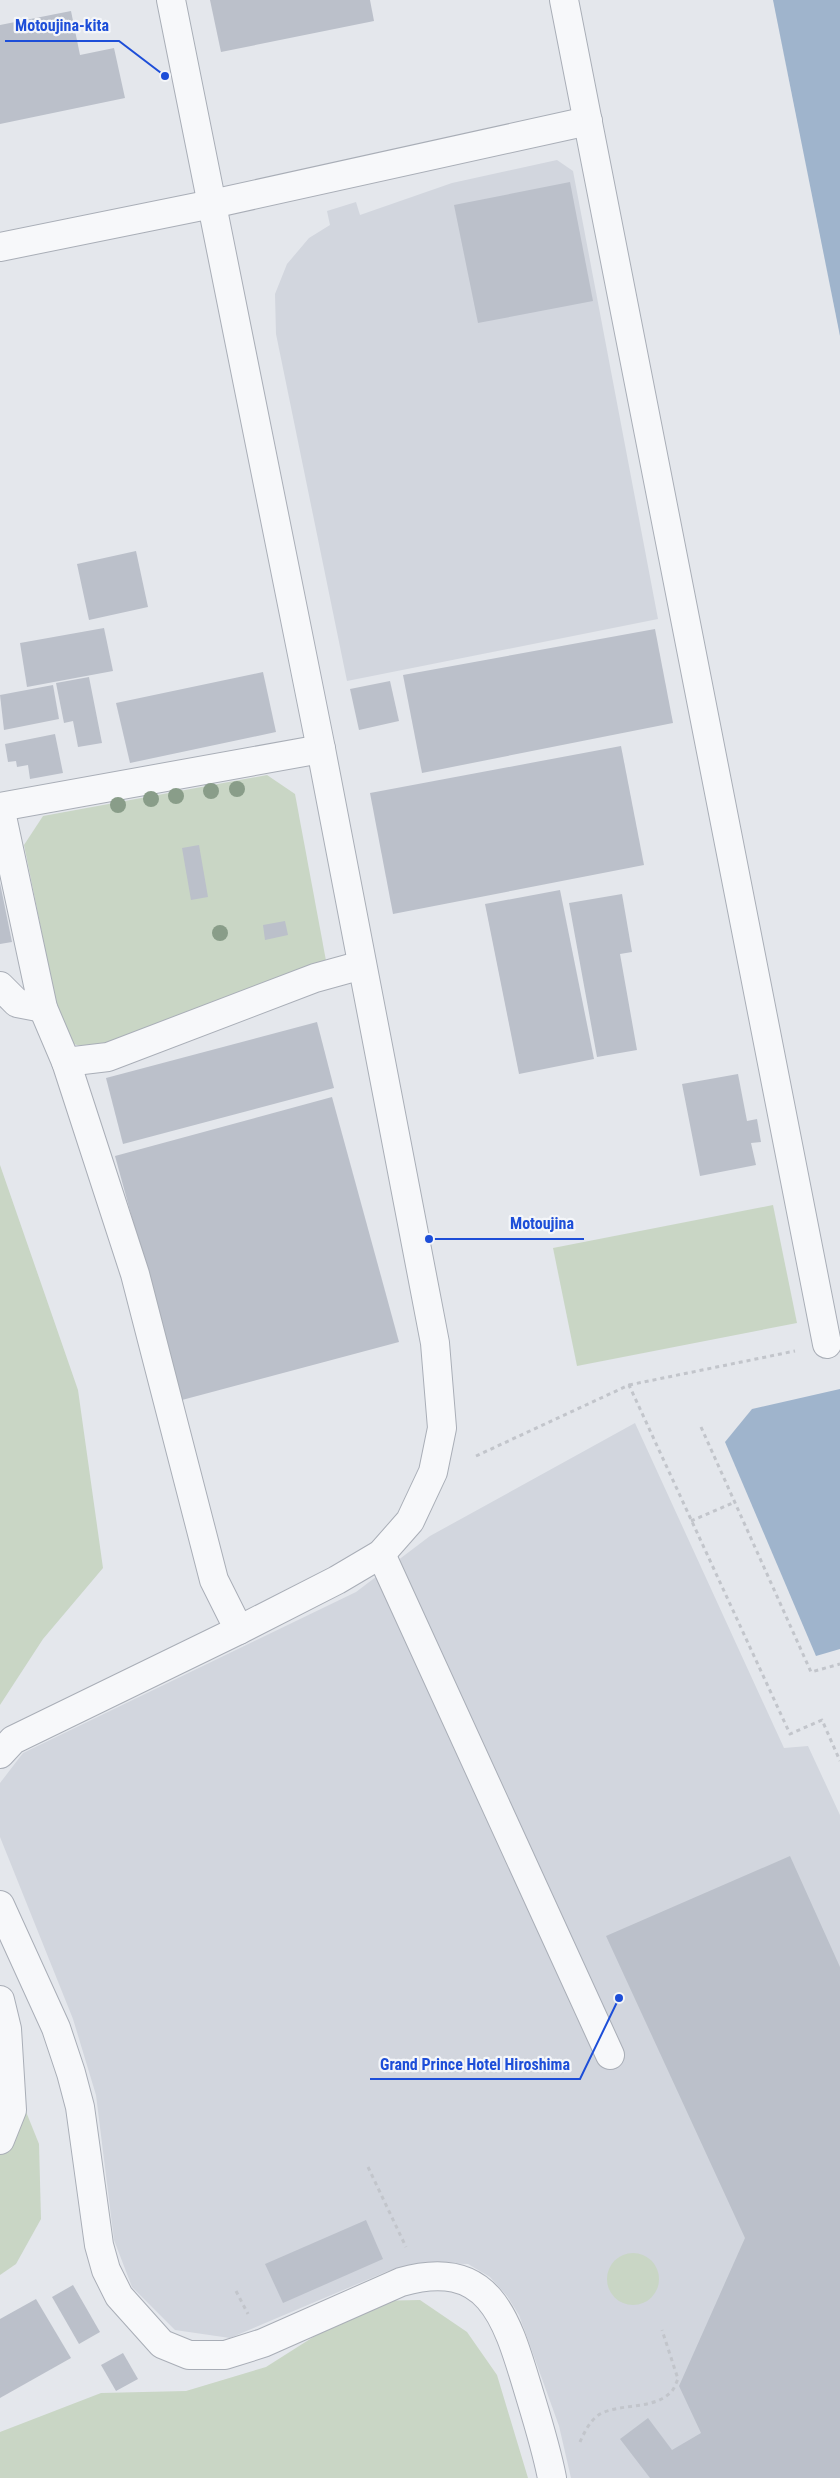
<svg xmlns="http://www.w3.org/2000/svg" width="840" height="2478" viewBox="0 0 840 2478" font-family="'Roboto Condensed',sans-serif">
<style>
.built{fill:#d2d6de}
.green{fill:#c9d6c5}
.water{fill:#9fb4cc}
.building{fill:#bbc0ca}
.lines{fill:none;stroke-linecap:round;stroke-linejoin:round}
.minor-casing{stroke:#a9aeb7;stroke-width:30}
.path{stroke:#c2c5cb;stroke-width:3;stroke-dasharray:4 4;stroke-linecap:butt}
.minor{stroke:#f7f8fa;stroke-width:28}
.tree{fill:#899d89}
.leader{fill:none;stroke:#1d4ed8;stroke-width:2}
.callout-dot{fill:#1d4ed8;stroke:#f4f6f9;stroke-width:2}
.callout-label{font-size:16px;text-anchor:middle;font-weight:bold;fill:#1d4ed8;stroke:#f4f6f9;stroke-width:4.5;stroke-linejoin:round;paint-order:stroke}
</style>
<rect width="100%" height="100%" fill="#e4e7ec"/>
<!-- built -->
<g class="built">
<polygon points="557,160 573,171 658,619 347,681 276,334 275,294 287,264 309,238 330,225 327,211 356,202 360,215 452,183"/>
<polygon points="635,1423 784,1748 808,1746 840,1815 840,2478 571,2478 559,2426 519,2315 507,2296 490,2277 468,2264 420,2263 388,2271 230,2338 175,2330 132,2287 114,2240 96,2095 73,2019 0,1837 0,1783 23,1753 356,1592 430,1536"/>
</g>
<!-- green -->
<g class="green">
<polygon points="267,775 295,794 327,966 99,1050 64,1042 24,845 43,816"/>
<polygon points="0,1165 78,1390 103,1568 43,1639 0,1705"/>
<polygon points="773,1205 797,1323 577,1366 553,1248"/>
<polygon points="0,2047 39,2144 41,2219 16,2264 0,2275"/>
<circle cx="633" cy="2279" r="26"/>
<polygon points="420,2300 467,2332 497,2375 528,2478 0,2478 0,2432 101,2393 186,2391 266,2367 370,2301"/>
</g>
<!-- water -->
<g class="water">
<polygon points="773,0 840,0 840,336"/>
<polygon points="840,1389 840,1649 816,1656 725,1442 752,1409"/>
</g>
<!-- building -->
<g class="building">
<polygon points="210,0 370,0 374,21 221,52"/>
<polygon points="71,11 80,55 114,48 125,98 0,124 0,25"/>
<polygon points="570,182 593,301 478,323 454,205"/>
<polygon points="136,551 148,607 89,620 77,564"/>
<polygon points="104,628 113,671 27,687 20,643"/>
<polygon points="655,629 673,723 422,773 403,675"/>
<polygon points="263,672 276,732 130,763 116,703"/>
<polygon points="89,677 102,743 78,747 73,721 64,723 56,683"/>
<polygon points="390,681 399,721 359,730 350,689"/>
<polygon points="53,685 59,719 4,730 0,695"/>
<polygon points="55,734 63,773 30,779 28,765 17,767 16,761 8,762 5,744"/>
<polygon points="621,746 644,865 393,914 370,793"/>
<polygon points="199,845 208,897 191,900 182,848"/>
<polygon points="0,883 12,942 0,944"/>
<polygon points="560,890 594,1059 519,1074 485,904"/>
<polygon points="622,894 632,952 620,954 637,1050 597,1057 569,903"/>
<polygon points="285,921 288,935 265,940 263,925"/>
<polygon points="317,1022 334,1088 123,1144 106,1078"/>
<polygon points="738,1074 747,1121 757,1119 761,1142 751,1143 756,1165 700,1176 682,1084"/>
<polygon points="332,1097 399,1342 182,1400 115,1156"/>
<polygon points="790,1856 840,1967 840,2478 650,2478 620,2439 648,2418 672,2450 701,2433 679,2386 745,2238 606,1936"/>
<polygon points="366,2220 383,2259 283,2303 265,2264"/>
<polygon points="73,2285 100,2332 79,2344 52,2297"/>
<polygon points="36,2299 71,2358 0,2398 0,2319"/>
<polygon points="123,2353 138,2379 116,2391 101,2365"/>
</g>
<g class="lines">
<defs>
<g id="minor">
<polyline points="564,0 827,1344"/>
<polyline points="0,247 212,204 588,121"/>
<polyline points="0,807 43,1008 66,1062 135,1274 214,1580 239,1630"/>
<polyline points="0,807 321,749"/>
<polyline points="0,986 17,1003 43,1008"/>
<polyline points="66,1062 108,1057 315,978 362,965"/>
<polyline points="381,1554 610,2055"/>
<polyline points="0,1754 13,1740 239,1630 337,1580 381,1554 410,1521 433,1472 442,1428 435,1343 321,749 171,0"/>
<path d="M 0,1905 L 56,2028 L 71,2073 L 80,2107 L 99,2245 L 106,2270 L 119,2296 L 162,2344 L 189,2355 L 225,2355 L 263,2343 L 401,2282 C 488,2257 506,2316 527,2386 C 536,2416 546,2447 552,2478"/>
<polyline points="0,2000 7,2029 12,2110 0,2140"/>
</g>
</defs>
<!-- minor casing -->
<use href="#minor" class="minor-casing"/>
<!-- path -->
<g class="path">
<polyline points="629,1385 795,1351"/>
<polyline points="701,1427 811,1672 840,1664"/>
<polyline points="476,1456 629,1385 790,1734 822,1720 840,1761"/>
<polyline points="691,1521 735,1502"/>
<polyline points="368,2167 406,2247"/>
<polyline points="236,2291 248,2314"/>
<path d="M 580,2442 C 584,2433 590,2420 600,2414 C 621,2403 652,2410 670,2393 C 674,2390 676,2383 678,2379 L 662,2330"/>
</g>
<!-- minor -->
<use href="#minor" class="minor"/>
</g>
<!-- trees -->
<g class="tree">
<circle cx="237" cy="789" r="8"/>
<circle cx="211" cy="791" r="8"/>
<circle cx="176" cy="796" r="8"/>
<circle cx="151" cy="799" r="8"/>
<circle cx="118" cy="805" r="8"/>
<circle cx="220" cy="933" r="8"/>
</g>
<!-- callouts -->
<path class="leader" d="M165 76L119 41H5M429 1239L500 1239H584M619 1998L580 2079H370"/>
<g class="callout-dot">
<circle cx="165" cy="76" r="5"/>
<circle cx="429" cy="1239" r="5"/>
<circle cx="619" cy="1998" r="5"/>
</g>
<g class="callout-label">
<text x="62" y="31">Motoujina-kita</text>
<text x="542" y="1229">Motoujina</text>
<text x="475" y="2070">Grand Prince Hotel Hiroshima</text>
</g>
</svg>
